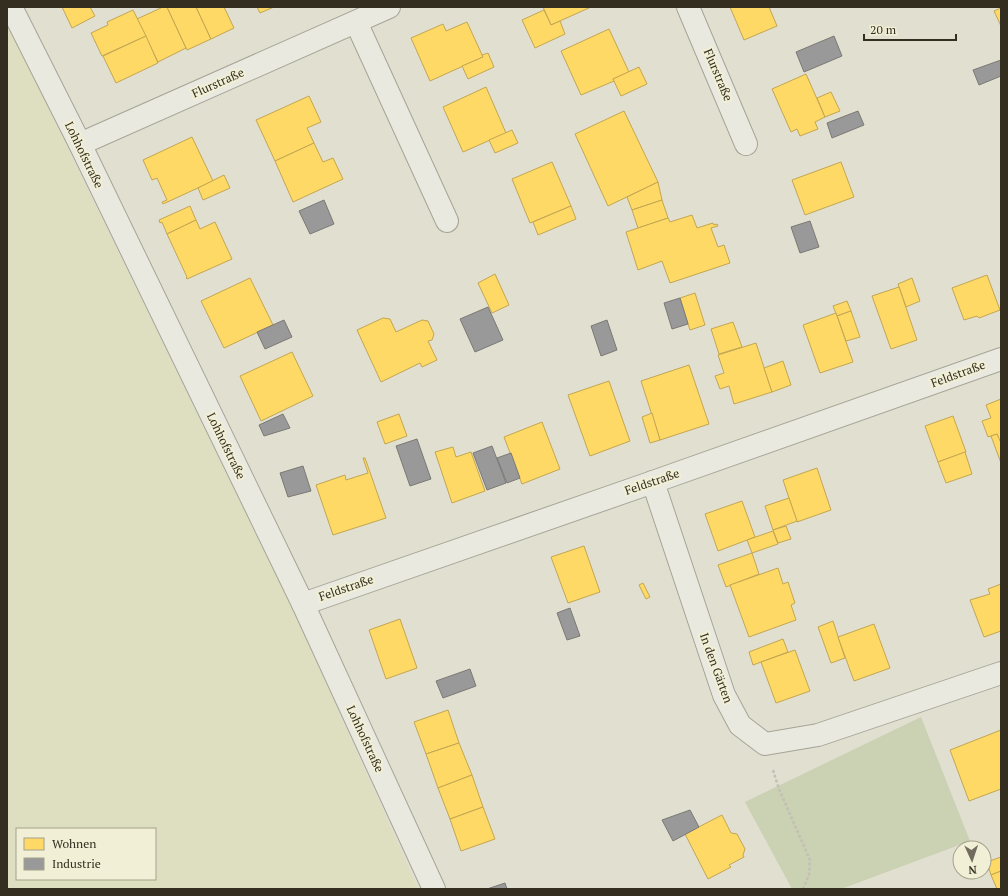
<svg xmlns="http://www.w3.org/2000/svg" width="1008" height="896" viewBox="0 0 1008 896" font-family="'PT Serif',serif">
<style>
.farmland{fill:#dedec1;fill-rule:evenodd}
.green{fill:#cbd1b3}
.homes{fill:#ffd966;stroke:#c2a651}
.industry{fill:#999;stroke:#7b7975}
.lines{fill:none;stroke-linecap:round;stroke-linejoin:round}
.minor-casing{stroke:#a6a497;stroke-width:24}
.path{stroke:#c2c0b6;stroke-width:2.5;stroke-dasharray:3 2;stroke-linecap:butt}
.minor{stroke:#eae9df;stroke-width:22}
.labels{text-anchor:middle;stroke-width:4;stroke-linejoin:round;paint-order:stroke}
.street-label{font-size:12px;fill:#342e20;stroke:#f1efd5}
</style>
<rect width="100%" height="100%" fill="#e1dfcf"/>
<!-- farmland -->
<path class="farmland" d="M 7,24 L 292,608 L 418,889 L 7,889 ZM 17,829 L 155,829 L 155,879 L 17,879 Z"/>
<!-- green -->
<polygon class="green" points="921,717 970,841 841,889 792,889 745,802"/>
<!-- homes -->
<g class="homes">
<polygon points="62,7 90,7 95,16 72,28"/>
<polygon points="163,7 167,7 186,48 158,62 137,19"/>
<polygon points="167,7 196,7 211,39 187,50"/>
<polygon points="196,7 224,7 234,28 211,39"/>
<polygon points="257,7 274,7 260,13"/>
<polygon points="543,7 591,7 551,25"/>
<polygon points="730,7 769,7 777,26 744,40"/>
<polygon points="1001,8 1001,26 994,11"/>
<polygon points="133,10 146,36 102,56 91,33 108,25 107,22"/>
<polygon points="544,10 551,25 560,21 565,34 535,48 522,20"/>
<polygon points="467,22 483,57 430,81 411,38 443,24 446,31"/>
<polygon points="609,29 629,72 613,79 614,81 581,95 561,51"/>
<polygon points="146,36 158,63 116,83 103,56"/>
<polygon points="488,53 494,67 468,79 462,66 483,57 482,55"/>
<polygon points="639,67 647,84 621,96 613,79"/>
<polygon points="806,74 825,117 815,122 818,129 800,136 797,129 791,132 772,89"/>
<polygon points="486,87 506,133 463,152 443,107"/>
<polygon points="831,92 840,111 825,117 817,98"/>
<polygon points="309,96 321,122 307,128 314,143 275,161 256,120"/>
<polygon points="624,111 658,182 608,206 575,134"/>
<polygon points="512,130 518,143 495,153 489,140"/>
<polygon points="192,137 213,181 163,204 162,202 167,200 157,178 152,180 143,160"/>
<polygon points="314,143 323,162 333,158 343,179 293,202 275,161"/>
<polygon points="552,162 571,206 530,223 512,179"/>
<polygon points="841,162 854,197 805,215 792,180"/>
<polygon points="224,175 230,188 203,200 198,188"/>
<polygon points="658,182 662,200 632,210 627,197"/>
<polygon points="662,200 668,218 638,228 632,210"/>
<polygon points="190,206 196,220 167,234 162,222 160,223 159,220"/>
<polygon points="571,206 576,219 538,235 533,222"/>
<polygon points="692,215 697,228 713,223 714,225 717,224 718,226 711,228 718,247 724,245 730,263 670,283 662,261 638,270 626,232 668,218 670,222"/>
<polygon points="196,220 200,229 215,222 232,259 187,279 186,278 187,277 167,234"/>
<polygon points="495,274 509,305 492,313 478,283"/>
<polygon points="987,275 1000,310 979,318 977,316 964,320 952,288"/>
<polygon points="250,278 273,325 224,348 201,301"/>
<polygon points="912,278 920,301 906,307 898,284"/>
<polygon points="899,287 917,340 891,349 872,296"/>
<polygon points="695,293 705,325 690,330 680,298"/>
<polygon points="847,301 851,311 837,316 833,306"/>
<polygon points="851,311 860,337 846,341 837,316"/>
<polygon points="836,313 853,362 820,373 803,325"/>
<polygon points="383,318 390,319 396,332 422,320 428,321 434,334 432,340 428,341 437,360 422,367 420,363 381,382 357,330"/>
<polygon points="733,322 742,347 719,354 711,329"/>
<polygon points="756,343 772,392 734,404 729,386 720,389 715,376 724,373 718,355"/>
<polygon points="292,352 313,396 261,421 240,376"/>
<polygon points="783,361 791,385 772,392 764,368"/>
<polygon points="689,365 709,424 660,440 641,381"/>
<polygon points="609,381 630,441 590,456 568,395"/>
<polygon points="1001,399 1001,443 1000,443 997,434 988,437 982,421 991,418 986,405"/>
<polygon points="652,413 660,440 650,443 642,417"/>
<polygon points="399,414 407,436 385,444 377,422"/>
<polygon points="953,416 966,452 938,462 925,426"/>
<polygon points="542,422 560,469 522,484 504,437"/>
<polygon points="997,434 1001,443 1001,463 991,436"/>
<polygon points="453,447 456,457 471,452 485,491 452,503 435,452"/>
<polygon points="965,452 972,474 946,483 938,462"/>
<polygon points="363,458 365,458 386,518 333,535 316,485 345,475 346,480 368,473"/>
<polygon points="817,468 831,510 797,522 783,480"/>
<polygon points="789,498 797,521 773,530 765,506"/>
<polygon points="742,501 755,537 718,551 705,514"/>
<polygon points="786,526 791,539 778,543 773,530"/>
<polygon points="773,531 778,544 752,553 747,540"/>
<polygon points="584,546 600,592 568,603 551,557"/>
<polygon points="752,553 759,574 726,587 718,565"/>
<polygon points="778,568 783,584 788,582 795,603 791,605 796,620 749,637 730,585"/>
<polygon points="643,583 650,597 646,599 639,585"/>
<polygon points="1001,584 1001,631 984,637 970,600 990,594 988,589"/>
<polygon points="400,619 417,668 386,679 369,630"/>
<polygon points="833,621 845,658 831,663 818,627"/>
<polygon points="874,624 890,668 854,681 838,637"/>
<polygon points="783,639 788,652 753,665 749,652"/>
<polygon points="795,650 810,691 776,703 761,662"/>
<polygon points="448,710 459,743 426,754 414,722"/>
<polygon points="1001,730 1001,789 969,801 950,750"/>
<polygon points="459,743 472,775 438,788 426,754"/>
<polygon points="472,775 483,807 450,819 438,788"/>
<polygon points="483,807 495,839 461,851 450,819"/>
<polygon points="722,815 731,833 737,834 745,849 743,855 744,857 729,865 731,867 708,879 685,834"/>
<polygon points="1001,857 1001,871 991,875 987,862"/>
<polygon points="1001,871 1001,889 997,889 991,875"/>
</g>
<!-- industry -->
<g class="industry">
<polygon points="834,36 842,56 804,72 796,52"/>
<polygon points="1001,60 1001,76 979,85 973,70"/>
<polygon points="858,111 864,125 832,138 827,123"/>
<polygon points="324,200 334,224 310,234 299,211"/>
<polygon points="810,221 819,247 800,253 791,227"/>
<polygon points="680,298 688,324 672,329 664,303"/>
<polygon points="488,307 503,340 475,352 460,319"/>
<polygon points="284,320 292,337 265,349 257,332"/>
<polygon points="607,320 617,350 601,356 591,326"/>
<polygon points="283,414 290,428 264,436 259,425"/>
<polygon points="417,439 431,479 410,486 396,446"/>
<polygon points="492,446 506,483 487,490 473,453"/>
<polygon points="511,453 520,478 507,483 497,458"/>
<polygon points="303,466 311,491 288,497 280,473"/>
<polygon points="570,608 580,636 567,640 557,613"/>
<polygon points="470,669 476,686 443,698 436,681"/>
<polygon points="690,810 699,827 673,841 662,820"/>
<polygon points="505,883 507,889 487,889"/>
</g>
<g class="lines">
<defs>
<g id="minor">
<polyline points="11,7 80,144 303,604 434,889"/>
<polyline points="688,7 746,144"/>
<polyline points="356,22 447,221"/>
<polyline points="80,144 389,7"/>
<polyline points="653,482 724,695 740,725 765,744 818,735 1001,673"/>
<polyline points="303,604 653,482 1001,359"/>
</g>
</defs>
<!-- minor casing -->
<use href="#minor" class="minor-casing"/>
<!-- path -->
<polyline class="path" points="773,770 779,789 810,860 809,875 803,889"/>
<!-- minor -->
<use href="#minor" class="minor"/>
</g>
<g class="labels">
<!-- street labels -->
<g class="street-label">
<text transform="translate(718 75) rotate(67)" y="4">Flurstraße</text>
<text transform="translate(218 83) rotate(-24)" y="4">Flurstraße</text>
<text transform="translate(84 155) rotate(64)" y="4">Lohhofstraße</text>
<text transform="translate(958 374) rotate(-20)" y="4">Feldstraße</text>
<text transform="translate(226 446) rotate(64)" y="4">Lohhofstraße</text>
<text transform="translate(652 482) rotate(-19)" y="4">Feldstraße</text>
<text transform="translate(346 588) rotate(-19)" y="4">Feldstraße</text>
<text transform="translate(716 668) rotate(70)" y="4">In den Gärten</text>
<text transform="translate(365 739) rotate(65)" y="4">Lohhofstraße</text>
</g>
</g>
<!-- border -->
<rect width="1008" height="896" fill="none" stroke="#342e20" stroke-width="16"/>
<!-- legend -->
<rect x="16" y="828" width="140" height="52" fill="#f1efd5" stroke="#a5a28d"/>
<rect x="24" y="838" width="20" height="12" fill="#ffd966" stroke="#a5a28d"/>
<text x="52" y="848" font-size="12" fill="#342e20">Wohnen</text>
<rect x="24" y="858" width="20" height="12" fill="#999999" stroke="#a5a28d"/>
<text x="52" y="868" font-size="12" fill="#342e20">Industrie</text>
<!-- north arrow -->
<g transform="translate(972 860) rotate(177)"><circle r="19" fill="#f1efd5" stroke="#a5a28d"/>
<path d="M0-3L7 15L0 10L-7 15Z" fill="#716c5d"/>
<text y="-6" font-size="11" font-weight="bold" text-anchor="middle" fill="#342e20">N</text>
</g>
<!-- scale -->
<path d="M864 34v6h92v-6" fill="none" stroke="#342e20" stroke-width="2"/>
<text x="870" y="34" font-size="12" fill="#342e20" stroke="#f1efd5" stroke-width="3" paint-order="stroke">20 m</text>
</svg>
